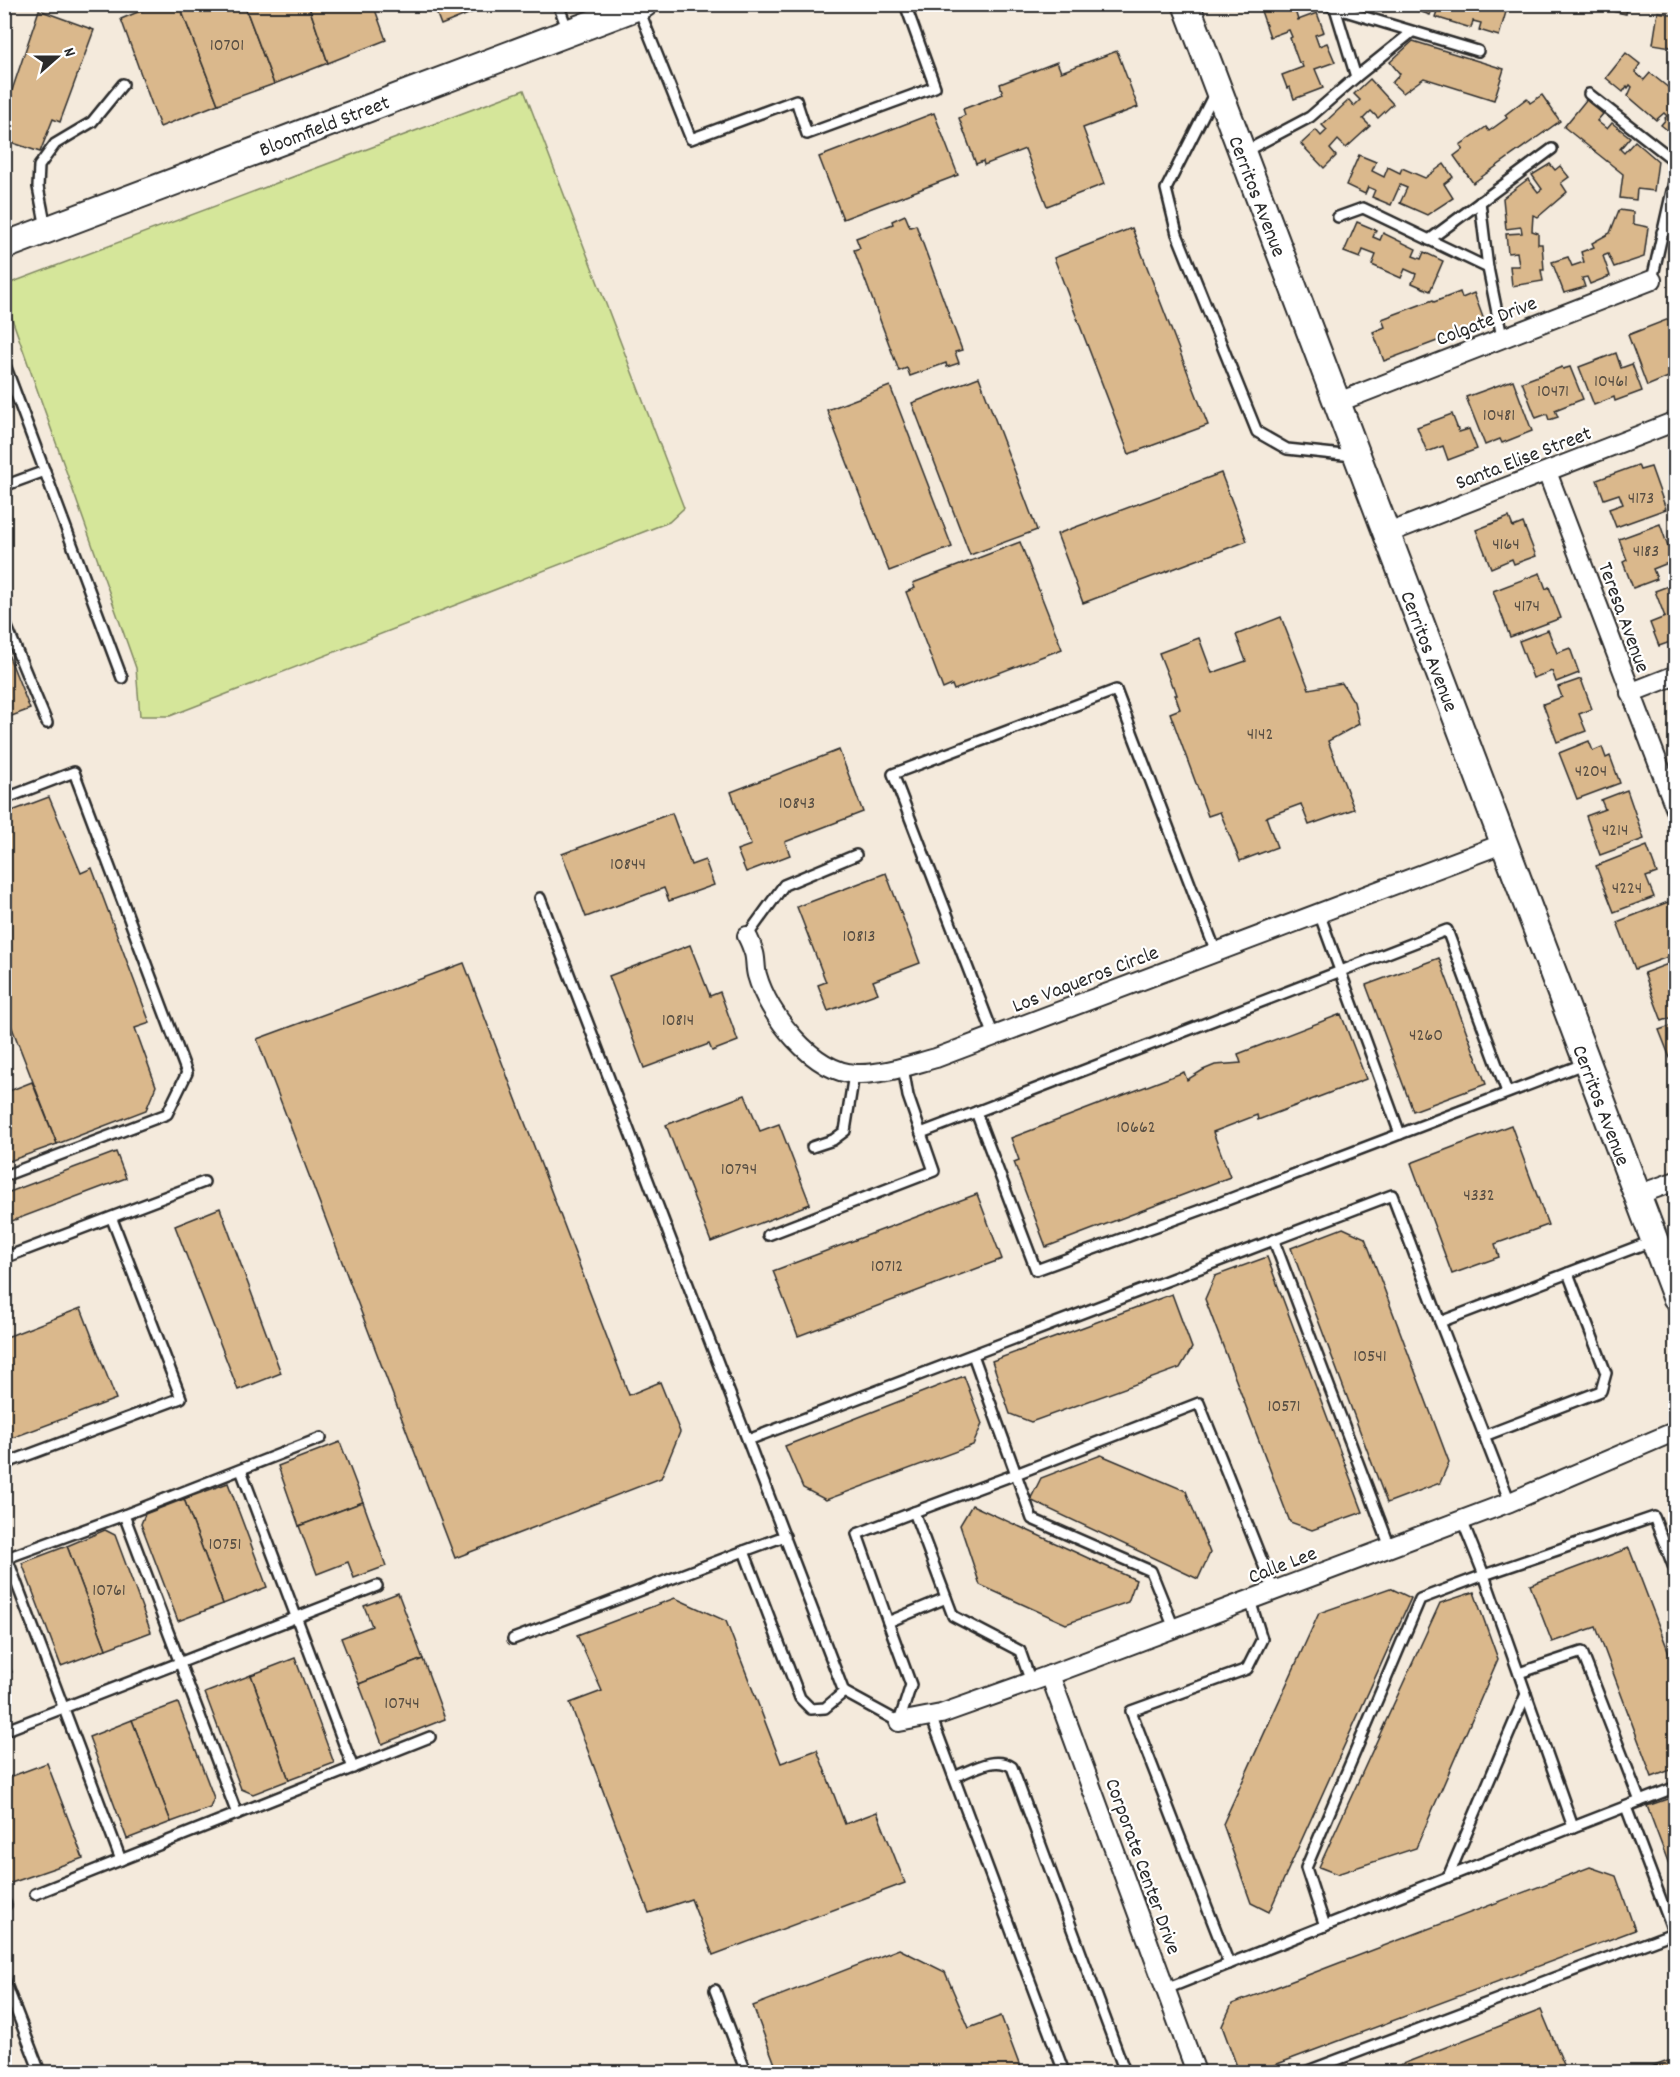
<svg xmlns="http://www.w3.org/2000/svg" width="1680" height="2077" viewBox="0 0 1680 2077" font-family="Dekko,sans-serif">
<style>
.green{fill:#d5e69a;stroke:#808862;stroke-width:1.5}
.building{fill:#dab88c;stroke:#2b2b2b;stroke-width:1.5}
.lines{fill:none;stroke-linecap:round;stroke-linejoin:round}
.lane-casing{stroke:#2b2b2b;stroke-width:14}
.street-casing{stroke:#2b2b2b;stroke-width:22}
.secondary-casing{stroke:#2b2b2b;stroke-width:30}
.lane{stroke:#fff;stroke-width:9}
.street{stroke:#fff;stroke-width:18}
.secondary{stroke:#fff;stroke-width:26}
.labels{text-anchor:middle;stroke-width:4.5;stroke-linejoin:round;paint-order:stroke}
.number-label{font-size:18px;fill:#574e43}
.street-label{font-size:21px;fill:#2b2b2b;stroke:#fff}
</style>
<rect width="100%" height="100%" fill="#f4eadc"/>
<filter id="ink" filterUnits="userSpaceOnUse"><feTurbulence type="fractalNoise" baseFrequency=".0167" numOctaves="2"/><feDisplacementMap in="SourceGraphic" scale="12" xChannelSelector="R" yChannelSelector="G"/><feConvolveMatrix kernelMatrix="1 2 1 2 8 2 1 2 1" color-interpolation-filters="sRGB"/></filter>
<g filter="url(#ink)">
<!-- green -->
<polygon class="green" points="524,90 684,508 669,522 170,716 140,716 136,668 5,299 5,285"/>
<!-- building -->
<g class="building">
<polygon points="157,4 179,4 218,104 160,127 121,19"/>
<polygon points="179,4 244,4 274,84 218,104"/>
<polygon points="244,4 308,4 328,63 274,84"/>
<polygon points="308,4 373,4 386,40 328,63"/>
<polygon points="433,4 493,4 441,25"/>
<polygon points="1278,4 1293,4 1298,20 1317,13 1324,32 1315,35 1319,46 1327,43 1335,62 1315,69 1323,88 1294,99 1290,87 1287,88 1282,75 1303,67 1301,62 1299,63 1290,38 1292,37 1289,30 1270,37 1261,11"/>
<polygon points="1411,4 1475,4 1475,6 1487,10 1489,4 1508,5 1499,36 1479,30 1481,23 1473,21 1471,28 1435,17 1438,8 1433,7 1430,15 1410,8"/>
<polygon points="1579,4 1628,4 1626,14"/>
<polygon points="39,10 94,30 60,122 53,119 40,152 4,140 4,114"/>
<polygon points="1658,12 1676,15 1676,39 1672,38 1671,47 1653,44"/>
<polygon points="1413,41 1504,69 1494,100 1424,78 1403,93 1392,83 1400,74 1390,62"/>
<polygon points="1117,51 1138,107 1083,128 1104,184 1047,206 1025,149 984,165 983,161 976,164 959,118 965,115 963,109 1003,94 1000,84 1057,62 1061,72"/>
<polygon points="1626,53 1640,64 1635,72 1644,80 1650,73 1675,93 1669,100 1676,105 1676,137 1661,125 1666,119 1665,118 1667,116 1664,113 1656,120 1628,96 1632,87 1630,85 1628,88 1627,86 1623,92 1606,78"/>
<polygon points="1370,79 1393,104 1378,118 1371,111 1363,119 1370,126 1346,148 1338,140 1330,149 1336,156 1324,168 1301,144 1316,130 1321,136 1327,130 1322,125 1349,100 1354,106 1360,100 1354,94"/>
<polygon points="1542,95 1560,121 1473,183 1454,156 1463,149 1460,145 1486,127 1489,131 1507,118 1505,115 1527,98 1530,103"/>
<polygon points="1586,100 1603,114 1597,121 1607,129 1612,123 1630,137 1620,149 1624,153 1635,141 1658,161 1654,191 1637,189 1636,200 1620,198 1623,174 1564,127"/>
<polygon points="934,113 958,175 843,219 819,157"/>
<polygon points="1359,155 1376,162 1372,171 1384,177 1388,167 1400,173 1402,168 1425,178 1444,164 1453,177 1444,184 1453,198 1427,215 1400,203 1407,188 1400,185 1391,205 1372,197 1375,190 1368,187 1365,194 1346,185"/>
<polygon points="1550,164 1555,170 1560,166 1569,177 1561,183 1567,192 1538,217 1533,215 1532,231 1538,233 1538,244 1542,244 1544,270 1541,270 1543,281 1512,286 1510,266 1519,266 1517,252 1508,253 1506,234 1522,233 1521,227 1506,229 1503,198 1528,179 1538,192 1542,189 1532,175"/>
<polygon points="1619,210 1633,212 1633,224 1648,227 1644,257 1614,267 1608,254 1603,256 1610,276 1590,284 1587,277 1582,278 1585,287 1564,293 1552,262 1568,257 1572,266 1584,262 1581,252 1594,247 1592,243 1610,233"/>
<polygon points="905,215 910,227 916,225 962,350 955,352 959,363 947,367 946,363 910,376 907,368 899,371 854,250 860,248 856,238 893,224 892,221"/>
<polygon points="1357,222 1376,230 1373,237 1380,240 1383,233 1416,249 1413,256 1421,259 1424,252 1443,261 1430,291 1412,283 1416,274 1405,269 1401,278 1372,265 1376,255 1363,250 1360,258 1344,252"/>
<polygon points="1132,228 1208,425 1129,454 1054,258"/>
<polygon points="1460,292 1462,298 1474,293 1485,323 1384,361 1373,332 1385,327 1382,319 1433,300 1434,302"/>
<polygon points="1674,317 1676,366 1670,368 1673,375 1647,386 1628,335"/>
<polygon points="1616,353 1621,368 1632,364 1642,391 1615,401 1614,397 1594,405 1579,367"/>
<polygon points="1562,367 1563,369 1570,367 1583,399 1555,410 1558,417 1549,420 1547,414 1536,418 1522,382"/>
<polygon points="979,377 1037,530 970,555 912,403"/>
<polygon points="1513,380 1532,431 1502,443 1500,439 1485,445 1466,397"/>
<polygon points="890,386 952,547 889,571 827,410"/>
<polygon points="1452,414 1459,432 1469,429 1477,449 1448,460 1443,446 1427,452 1417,427"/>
<polygon points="1638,465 1640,470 1651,467 1666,509 1616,527 1609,509 1623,504 1619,494 1604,499 1597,480"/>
<polygon points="1221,473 1247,541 1083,603 1057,534"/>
<polygon points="1509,517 1513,527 1523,523 1536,556 1514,564 1512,559 1491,568 1476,530"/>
<polygon points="1660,524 1673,561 1653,569 1657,579 1633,588 1623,562 1627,560 1619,539"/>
<polygon points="1020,542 1062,649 954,690 952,685 943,689 906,592 915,588 913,583"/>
<polygon points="1540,573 1546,589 1549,587 1561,618 1510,637 1493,591"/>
<polygon points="1676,583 1676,640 1659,646 1650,623 1665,617 1655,591"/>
<polygon points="1281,617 1309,689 1342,683 1354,702 1359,724 1328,741 1354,809 1309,825 1301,804 1266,817 1277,847 1240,861 1220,812 1208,816 1170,713 1180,709 1175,695 1177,695 1174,686 1172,686 1159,653 1199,638 1212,673 1246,661 1236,635"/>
<polygon points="1548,630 1557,653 1570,648 1579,673 1556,682 1552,671 1533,678 1519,641"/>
<polygon points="4,644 30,709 4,719"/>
<polygon points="1581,679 1592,709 1579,714 1586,731 1557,742 1543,704 1562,697 1558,687"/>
<polygon points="1589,741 1593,751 1602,747 1606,758 1610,756 1620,783 1577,799 1559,753"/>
<polygon points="839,750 863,812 785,842 790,855 746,872 737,850 751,845 731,792"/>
<polygon points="1627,790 1644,839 1600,855 1586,816 1605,809 1601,800"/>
<polygon points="49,797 81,873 92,868 150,1023 135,1028 156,1086 146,1110 57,1144 4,1007 4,814"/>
<polygon points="672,813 691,865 705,860 714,885 669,901 664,888 586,917 562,854"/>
<polygon points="1647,846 1657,873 1646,877 1654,897 1614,912 1596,866"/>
<polygon points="886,873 920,963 873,981 878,993 828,1011 818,985 826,982 797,907"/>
<polygon points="1668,902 1676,921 1676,954 1635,969 1617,922"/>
<polygon points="690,945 710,996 720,992 738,1041 712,1051 709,1044 644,1068 609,976"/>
<polygon points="1439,958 1486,1084 1413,1111 1366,985"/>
<polygon points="1676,961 1676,1016 1662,1021 1644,973"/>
<polygon points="464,963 629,1395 660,1382 680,1432 661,1478 455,1558 257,1039"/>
<polygon points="1341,1014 1366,1079 1258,1120 1257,1115 1213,1132 1230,1177 1046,1247 1014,1162 1019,1160 1011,1138 1184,1072 1187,1080 1203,1070 1215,1065 1241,1063 1238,1054"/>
<polygon points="1676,1024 1676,1073 1659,1030"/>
<polygon points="32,1082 57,1144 4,1163 4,1093"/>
<polygon points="745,1095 760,1131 779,1124 810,1204 711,1242 666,1125"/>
<polygon points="1511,1125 1548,1225 1495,1244 1499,1257 1452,1274 1411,1163"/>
<polygon points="116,1152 126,1178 4,1224 4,1194"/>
<polygon points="977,1194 1002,1259 798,1336 773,1271"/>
<polygon points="220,1208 281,1373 238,1390 175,1226"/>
<polygon points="1343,1228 1365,1238 1449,1462 1440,1483 1387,1503 1291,1248"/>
<polygon points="1267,1257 1363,1512 1312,1530 1290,1522 1205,1299 1215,1276"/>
<polygon points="1172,1294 1192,1348 1180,1368 1031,1422 1010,1414 992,1361"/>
<polygon points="81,1308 116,1399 4,1441 4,1338"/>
<polygon points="964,1376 982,1424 973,1445 826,1500 803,1488 785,1446"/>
<polygon points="340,1442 363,1502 299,1526 278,1466"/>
<polygon points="1101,1455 1186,1491 1210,1553 1198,1579 1030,1500 1041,1478"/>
<polygon points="228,1483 267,1587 223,1604 184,1499"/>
<polygon points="184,1499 223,1604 178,1621 141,1524 145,1514"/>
<polygon points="363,1502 386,1566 354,1578 348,1562 317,1574 299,1526"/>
<polygon points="972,1505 1136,1580 1128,1602 1066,1624 980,1585 960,1525"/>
<polygon points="105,1530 115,1535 151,1632 106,1649 67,1546"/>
<polygon points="67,1546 106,1649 61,1666 22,1563"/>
<polygon points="1629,1548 1676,1671 1676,1768 1652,1777 1596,1627 1552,1642 1530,1585"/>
<polygon points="1390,1588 1411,1598 1269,1912 1251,1903 1223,1824 1319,1613"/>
<polygon points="1474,1592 1498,1659 1416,1848 1337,1874 1319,1867 1440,1603"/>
<polygon points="398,1593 423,1659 359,1684 341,1638 372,1626 364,1606"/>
<polygon points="675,1598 726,1621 781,1763 817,1750 845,1824 877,1812 905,1883 713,1955 691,1899 649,1913 570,1703 602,1691 577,1635"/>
<polygon points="4,1652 12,1672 4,1675"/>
<polygon points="295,1658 334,1763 289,1780 251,1675"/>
<polygon points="423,1659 445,1719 382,1744 359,1684"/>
<polygon points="251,1675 289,1780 253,1794 241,1789 205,1693"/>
<polygon points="178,1703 214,1798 210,1808 171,1822 132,1720"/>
<polygon points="132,1720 171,1822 127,1839 89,1737"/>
<polygon points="47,1763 83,1858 8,1884 4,1874 4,1779"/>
<polygon points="1676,1796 1676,1883 1647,1806"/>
<polygon points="1590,1867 1616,1876 1635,1930 1256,2072 1239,2072 1222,2026 1232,2004"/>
<polygon points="899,1949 945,1972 969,2028 1001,2016 1022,2072 778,2072 753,2006"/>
<polygon points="1541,2010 1567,2072 1382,2072"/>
<polygon points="1676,2058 1676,2072 1638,2072"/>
</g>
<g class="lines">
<defs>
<g id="lane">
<polyline points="558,4 568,31"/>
<polyline points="638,7 691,139 796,100 807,134 935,87 905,4"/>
<polyline points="1335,8 1478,51"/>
<polyline points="1356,77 1412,32"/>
<polyline points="1215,92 1166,189 1177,234 1257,432 1287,449 1353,456"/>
<polyline points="1589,94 1676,162"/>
<polyline points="1244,152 1310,117 1356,77 1335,8 1326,4"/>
<polyline points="1480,202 1488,268 1502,337"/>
<polyline points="1338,217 1363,208 1488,268"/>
<polyline points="46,228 38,187 39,166 55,144 92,122 123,84"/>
<polyline points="1662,232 1676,227"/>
<polyline points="1429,240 1552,149"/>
<polyline points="1652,280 1676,173"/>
<polyline points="4,358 5,365 122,678"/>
<polyline points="4,486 45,471"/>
<polyline points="4,620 47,723"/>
<polyline points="4,799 74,772 187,1073 167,1114 4,1176"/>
<polyline points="540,898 844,1692 899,1722 911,1685 888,1622"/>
<polyline points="1319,913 1400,1134"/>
<polyline points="747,936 784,885 856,855"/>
<polyline points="994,1036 893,774 1116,690 1216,952"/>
<polyline points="1507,1092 1447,930 976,1112 1036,1270 1206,1208 1586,1063"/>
<polyline points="921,1133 976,1112"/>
<polyline points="812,1147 833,1140 845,1131 854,1074"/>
<polyline points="768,1235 934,1171 908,1096 903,1067"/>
<polyline points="1274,1241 1390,1547"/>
<polyline points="4,1258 204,1182"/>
<polyline points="973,1355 1016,1474 914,1512 953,1616 1020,1651 1031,1682"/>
<polyline points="1484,1436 1601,1391 1606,1373 1568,1273"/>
<polyline points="748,1440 1392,1195 1440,1322"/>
<polyline points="4,1464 181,1398 112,1219"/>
<polyline points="241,1470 353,1768"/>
<polyline points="1510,1502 1440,1322 1652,1241"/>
<polyline points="914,1512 857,1534 888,1622 946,1598"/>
<polyline points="124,1515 237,1814"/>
<polyline points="785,1536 744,1551 800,1698 811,1709 825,1708 844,1692"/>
<polyline points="7,1558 121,1860"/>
<polyline points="4,1559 124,1515 321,1438"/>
<polyline points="1174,1628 1151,1571 1032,1519 1016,1474 1199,1403 1274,1591"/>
<polyline points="513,1639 744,1551"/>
<polyline points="1519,1673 1582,1652 1640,1801"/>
<polyline points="931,1716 1064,2072"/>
<polyline points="4,1731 377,1586"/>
<path d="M 954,1777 C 972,1770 995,1755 1012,1767 L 1125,2072"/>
<polyline points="1626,1807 1676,1939"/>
<polyline points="1573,1827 1676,1787"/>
<polyline points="1448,1877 1526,1694"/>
<polyline points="35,1894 430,1737"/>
<polyline points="4,1901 6,1905 4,1905"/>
<polyline points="1325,1926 1306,1868 1420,1599 1484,1575 1462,1520"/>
<polyline points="1229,1964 1131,1711 1247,1669 1262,1639 1250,1600"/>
<polyline points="4,1979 40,2072"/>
<polyline points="1166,1989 1573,1827 1484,1575 1654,1517 1676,1573"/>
<polyline points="715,1990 746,2072"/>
<polyline points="1305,2072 1673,1933"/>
</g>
<g id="street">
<polyline points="1336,403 1652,280"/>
<polyline points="1547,472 1676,810"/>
<polyline points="1386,534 1676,421"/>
<polyline points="1630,693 1676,675"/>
<path d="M 747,936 C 750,941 752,947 754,953 C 756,960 755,968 757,975 C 768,1015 813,1072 856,1074 C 883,1075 910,1065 936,1058 L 1502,844"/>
<polyline points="1637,1195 1676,1181"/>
<polyline points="1050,1675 1196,2072"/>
<polyline points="899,1722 941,1714 1050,1675 1510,1502 1676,1431"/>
</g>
<g id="secondary">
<polyline points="1186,4 1676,1297"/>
<polyline points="4,246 644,4"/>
</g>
</defs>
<!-- lane casing -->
<use href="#lane" class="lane-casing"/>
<!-- street casing -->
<use href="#street" class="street-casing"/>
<!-- secondary casing -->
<use href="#secondary" class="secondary-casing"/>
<!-- lane -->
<use href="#lane" class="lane"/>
<!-- street -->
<use href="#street" class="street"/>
<!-- secondary -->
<use href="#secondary" class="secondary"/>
</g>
</g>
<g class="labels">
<!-- number labels -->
<g class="number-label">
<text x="227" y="50">10701</text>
<text x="1611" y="386">10461</text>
<text x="1553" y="396">10471</text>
<text x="1499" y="420">10481</text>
<text x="1641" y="503">4173</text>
<text x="1506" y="549">4164</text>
<text x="1646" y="556">4183</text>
<text x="1527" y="611">4174</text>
<text x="1260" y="739">4142</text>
<text x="1591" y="776">4204</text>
<text x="797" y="808">10843</text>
<text x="1615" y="835">4214</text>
<text x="628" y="869">10844</text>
<text x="1627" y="893">4224</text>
<text x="859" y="941">10813</text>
<text x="678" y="1025">10814</text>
<text x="1426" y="1040">4260</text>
<text x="1136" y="1132">10662</text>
<text x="739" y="1174">10794</text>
<text x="1479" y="1200">4332</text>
<text x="887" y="1271">10712</text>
<text x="1370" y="1361">10541</text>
<text x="1284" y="1411">10571</text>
<text x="225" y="1549">10751</text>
<text x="109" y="1595">10761</text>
<text x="402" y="1708">10744</text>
</g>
<!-- street labels -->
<g class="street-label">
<text transform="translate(324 125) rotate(-21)" y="7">Bloomfield Street</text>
<text transform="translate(1258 196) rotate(69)" y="7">Cerritos Avenue</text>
<text transform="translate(1486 320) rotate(-21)" y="7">Colgate Drive</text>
<text transform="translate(1523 457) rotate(-21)" y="7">Santa Elise Street</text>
<text transform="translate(1625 617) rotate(70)" y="7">Teresa Avenue</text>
<text transform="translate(1430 651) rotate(69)" y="7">Cerritos Avenue</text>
<text transform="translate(1085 978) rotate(-21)" y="7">Los Vaqueros Circle</text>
<text transform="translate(1602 1105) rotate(69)" y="7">Cerritos Avenue</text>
<text transform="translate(1282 1564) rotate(-21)" y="7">Calle Lee</text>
<text transform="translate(1144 1866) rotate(70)" y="7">Corporate Center Drive</text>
</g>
</g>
<!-- margin -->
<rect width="1680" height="2077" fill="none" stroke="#fff" stroke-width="24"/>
<rect x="12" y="12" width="1656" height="2053" fill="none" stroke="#2b2b2b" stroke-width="2" filter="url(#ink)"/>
<!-- north arrow -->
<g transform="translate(57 57) rotate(69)" stroke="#ffffff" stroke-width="4.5" paint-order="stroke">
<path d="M0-4.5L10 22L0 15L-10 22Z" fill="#2b2b2b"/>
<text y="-9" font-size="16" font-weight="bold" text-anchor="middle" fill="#2b2b2b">N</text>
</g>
</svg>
